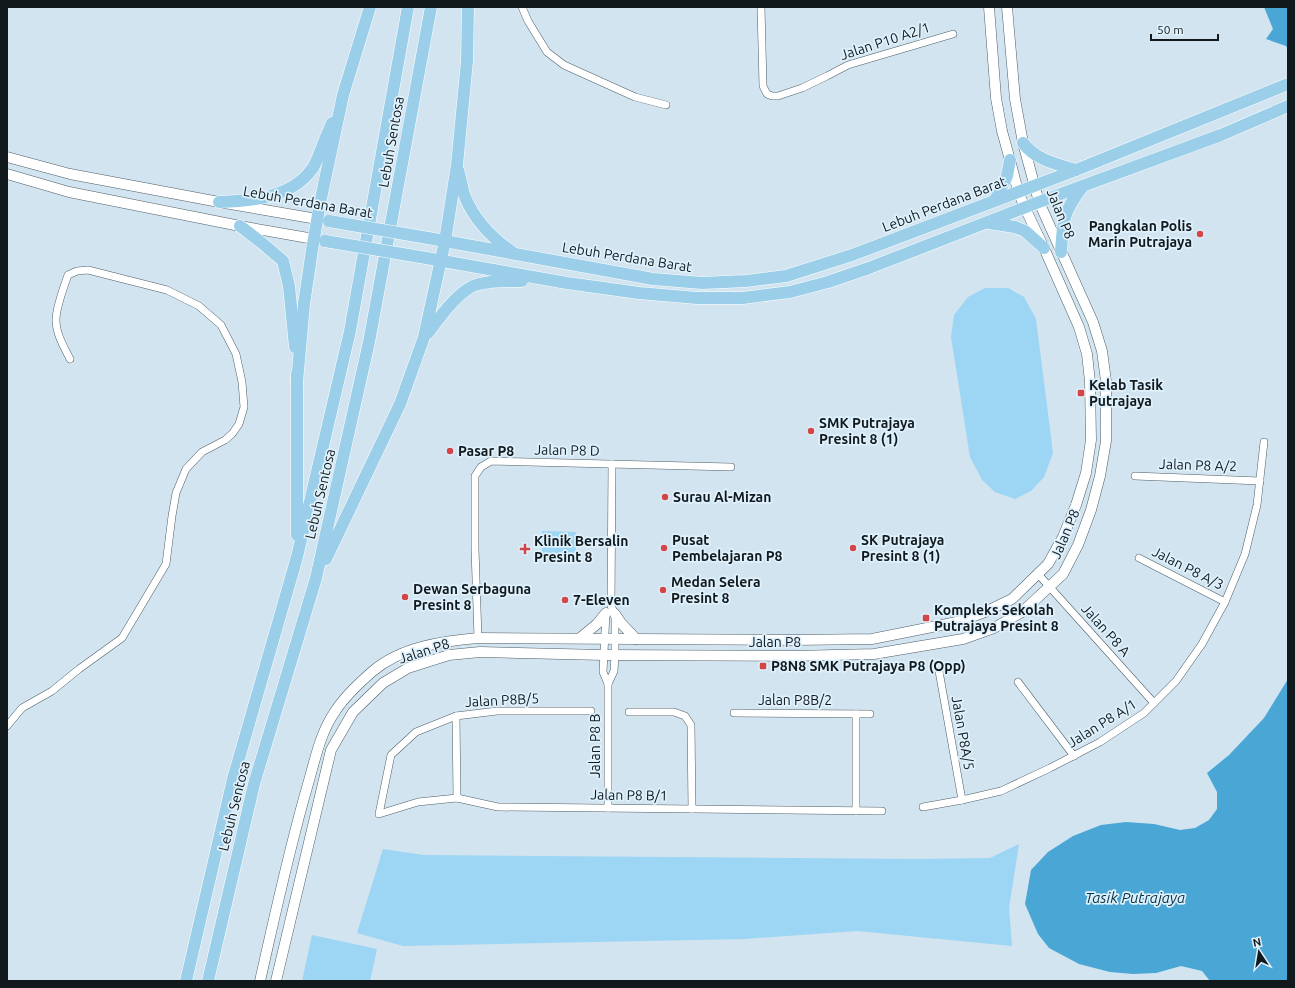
<svg xmlns="http://www.w3.org/2000/svg" width="1295" height="988" viewBox="0 0 1295 988" font-family="Ubuntu,sans-serif">
<style>
.green{fill:#9dd5f4}
.water{fill:#4aa6d5}
.lines{fill:none;stroke-linecap:round;stroke-linejoin:round}
.street-casing{stroke:#4e5e67;stroke-width:8}
.secondary-casing{stroke:#4e5e67;stroke-width:11}
.primary-casing{stroke:#fff;stroke-width:13}
.street{stroke:#fff;stroke-width:7}
.secondary{stroke:#fff;stroke-width:10}
.primary{stroke:#9acee9;stroke-width:12}
.primary-bridge-casing{stroke:#fff;stroke-width:13;stroke-linecap:butt}
.primary-bridge{stroke:#9acee9;stroke-width:12}
.poi-dot{fill:#d44548;stroke:#def1fc;stroke-width:1.5}
.labels{text-anchor:middle;stroke-width:3.5;stroke-linejoin:round;paint-order:stroke}
.street-label{font-size:14px;fill:#12191d;stroke:#def1fc}
.poi-label{font-size:14px;font-weight:bold;fill:#12191d;stroke:#def1fc;text-anchor:start}
.water-label{font-size:15px;font-style:italic;fill:#063144;stroke:#def1fc}
</style>
<rect width="100%" height="100%" fill="#d1e4ef"/>
<!-- green -->
<g class="green">
<polygon points="985,288 1008,288 1024,297 1036,319 1053,453 1044,477 1031,491 1015,499 995,492 982,480 970,457 951,337 954,315 968,297"/>
<polygon points="542,531 576,532 576,563 542,562"/>
<polygon points="1019,844 1009,908 1012,946 857,931 744,939 403,946 357,933 383,849 423,855 918,859 990,858"/>
<polygon points="312,935 377,949 370,981 302,981"/>
</g>
<!-- water -->
<g class="water">
<polygon points="1264,7 1288,7 1288,49 1286,46 1266,39 1273,29"/>
<polygon points="1288,679 1288,981 1210,981 1202,971 1181,966 1156,973 1133,974 1110,972 1079,964 1049,948 1038,934 1025,904 1031,870 1048,852 1073,836 1101,825 1126,822 1154,824 1180,830 1195,828 1209,820 1217,809 1217,792 1207,773 1229,755 1264,718"/>
</g>
<g class="lines">
<defs>
<g id="street">
<polyline points="522,7 528,21 547,52 564,65 635,97 666,105"/>
<polyline points="761,7 763,86 767,94 772,96 778,96 802,88 827,76 848,65 953,34"/>
<polyline points="1135,476 1260,481"/>
<polyline points="1139,558 1225,602"/>
<polyline points="1038,574 1154,703"/>
<polyline points="606,613 603,672 608,684 608,808"/>
<polyline points="478,638 475,549 475,476 481,467 491,461 731,467"/>
<polyline points="939,671 962,800"/>
<polyline points="1018,682 1074,756"/>
<polyline points="608,684 614,671 615,655 615,614 611,606 612,464"/>
<polyline points="591,711 497,711 456,716 416,732 391,755 379,814 418,802 457,798 498,807 882,811"/>
<polyline points="629,712 674,712 685,716 691,725 692,809"/>
<polyline points="734,713 870,714"/>
<polyline points="856,714 856,811"/>
<polyline points="456,716 457,798"/>
<path d="M 7,726 L 22,708 L 52,691 L 79,669 L 122,638 L 166,564 L 172,516 L 176,493 L 186,469 L 202,452 L 225,440 L 232,434 L 239,424 L 244,407 L 242,382 L 236,354 L 221,325 L 199,306 L 167,290 L 88,270 L 77,271 L 68,275 C 64,286 56,309 56,320 C 56,334 64,347 70,359"/>
<polyline points="923,807 962,800 1001,791 1050,768 1100,742 1144,713 1176,681 1202,644 1225,602 1245,554 1257,505 1264,442"/>
</g>
<g id="secondary">
<polyline points="7,157 70,174 219,202 317,219"/>
<polyline points="7,174 69,192 240,226 314,239"/>
<polyline points="615,614 621,623 636,639"/>
<polyline points="580,638 597,624 606,613"/>
<path d="M 260,981 C 275,915 289,849 308,784 C 315,760 320,734 334,713 C 344,697 359,683 373,671 C 401,647 443,641 478,638 L 793,640 L 872,639 L 957,622 L 985,612 L 1012,599 L 1048,564 L 1063,537 L 1076,505 L 1086,473 L 1091,440 L 1090,382 L 1087,354 L 1079,327 L 1044,248 L 1025,208 L 1018,191 L 1010,160 L 1002,131 L 996,98 L 989,7"/>
<polyline points="276,981 331,750 353,712 383,683 408,668 449,655 480,652 604,655 795,656 874,654 963,639 994,628 1022,612 1063,574 1078,545 1091,510 1100,476 1106,441 1106,381 1102,351 1093,322 1039,202 1023,143 1015,99 1007,7"/>
</g>
<g id="primary">
<path d="M 1023,143 C 1036,160 1056,164 1076,170"/>
<path d="M 458,170 C 461,179 462,189 465,197 C 475,221 492,238 512,252"/>
<polyline points="995,200 1007,176 1010,160"/>
<path d="M 219,202 C 252,201 291,198 312,169 C 315,165 317,159 319,155 C 323,144 327,134 332,123"/>
<polyline points="989,223 1015,227 1025,231 1044,248"/>
<polyline points="240,226 262,243 283,261 289,286 295,347"/>
<polyline points="428,238 653,279 702,283 746,281 786,276 852,255 1076,170 1288,84"/>
<path d="M 1061,252 C 1063,220 1063,212 1083,186"/>
<polyline points="426,258 567,283 639,293 697,298 743,298 790,292 828,282 869,268 1039,202 1221,135 1288,106"/>
<path d="M 428,333 C 439,318 460,288 479,284 C 493,280 508,281 522,281"/>
<polyline points="297,374 297,535"/>
<polyline points="297,382 304,304 312,250 320,203 343,95 370,7"/>
<polyline points="326,559 400,404 424,337 445,241 457,165 467,61 468,7"/>
<polyline points="186,981 233,779 297,557 350,331 408,7"/>
<polyline points="208,981 254,784 316,578 369,342 431,7"/>
</g>
</defs>
<!-- street casing -->
<use href="#street" class="street-casing"/>
<!-- secondary casing -->
<use href="#secondary" class="secondary-casing"/>
<!-- primary casing -->
<use href="#primary" class="primary-casing"/>
<!-- street -->
<use href="#street" class="street"/>
<!-- secondary -->
<use href="#secondary" class="secondary"/>
<!-- primary -->
<use href="#primary" class="primary"/>
<defs>
<g id="primary-bridge">
<polyline points="329,221 428,238"/>
<polyline points="325,241 426,258"/>
</g>
</defs>
<!-- primary-bridge casing -->
<use href="#primary-bridge" class="primary-bridge-casing"/>
<!-- primary-bridge -->
<use href="#primary-bridge" class="primary-bridge"/>
</g>
<!-- markers -->
<g class="poi-dot">
<circle cx="1200" cy="234" r="4"/>
<rect x="1077" y="389" width="8" height="8" rx="2"/>
<circle cx="811" cy="431" r="4"/>
<circle cx="450" cy="451" r="4"/>
<circle cx="665" cy="497" r="4"/>
<circle cx="664" cy="548" r="4"/>
<circle cx="853" cy="548" r="4"/>
<path d="M523 543h4v4h4v4h-4v4h-4v-4h-4v-4h4z"/>
<circle cx="663" cy="590" r="4"/>
<circle cx="405" cy="597" r="4"/>
<circle cx="565" cy="600" r="4"/>
<rect x="922" y="614" width="8" height="8" rx="2"/>
<rect x="759" y="662" width="8" height="8" rx="2"/>
</g>
<g class="labels">
<!-- street labels -->
<g class="street-label">
<text transform="translate(885 41) rotate(-18)" y="5">Jalan P10 A2/1</text>
<text transform="translate(391 142) rotate(-80)" y="5">Lebuh Sentosa</text>
<text transform="translate(308 202) rotate(10)" y="5">Lebuh Perdana Barat</text>
<text transform="translate(944 204) rotate(-21)" y="5">Lebuh Perdana Barat</text>
<text transform="translate(1061 214) rotate(68)" y="5">Jalan P8</text>
<text transform="translate(627 257) rotate(9)" y="5">Lebuh Perdana Barat</text>
<text transform="translate(567 450) rotate(1)" y="5">Jalan P8 D</text>
<text transform="translate(1198 465) rotate(2)" y="5">Jalan P8 A/2</text>
<text transform="translate(320 494) rotate(-77)" y="5">Lebuh Sentosa</text>
<text transform="translate(1065 534) rotate(-67)" y="5">Jalan P8</text>
<text transform="translate(1188 568) rotate(27)" y="5">Jalan P8 A/3</text>
<text transform="translate(1106 630) rotate(48)" y="5">Jalan P8 A</text>
<text x="775" y="647">Jalan P8</text>
<text transform="translate(424 651) rotate(-18)" y="5">Jalan P8</text>
<text transform="translate(502 700) rotate(-3)" y="5">Jalan P8B/5</text>
<text x="795" y="705">Jalan P8B/2</text>
<text transform="translate(1102 723) rotate(-32)" y="5">Jalan P8 A/1</text>
<text transform="translate(963 733) rotate(80)" y="5">Jalan P8A/5</text>
<text transform="translate(595 746) rotate(-90)" y="5">Jalan P8 B</text>
<text transform="translate(629 795) rotate(1)" y="5">Jalan P8 B/1</text>
<text transform="translate(234 806) rotate(-76)" y="5">Lebuh Sentosa</text>
</g>
<!-- poi labels -->
<g class="poi-label">
<text x="1192" y="231" text-anchor="end">Pangkalan Polis<tspan x="1192" dy="16">Marin Putrajaya</tspan></text>
<text x="1089" y="390">Kelab Tasik<tspan x="1089" dy="16">Putrajaya</tspan></text>
<text x="819" y="428">SMK Putrajaya<tspan x="819" dy="16">Presint 8 (1)</tspan></text>
<text x="458" y="456">Pasar P8</text>
<text x="673" y="502">Surau Al-Mizan</text>
<text x="672" y="545">Pusat<tspan x="672" dy="16">Pembelajaran P8</tspan></text>
<text x="861" y="545">SK Putrajaya<tspan x="861" dy="16">Presint 8 (1)</tspan></text>
<text x="534" y="546">Klinik Bersalin<tspan x="534" dy="16">Presint 8</tspan></text>
<text x="671" y="587">Medan Selera<tspan x="671" dy="16">Presint 8</tspan></text>
<text x="413" y="594">Dewan Serbaguna<tspan x="413" dy="16">Presint 8</tspan></text>
<text x="573" y="605">7-Eleven</text>
<text x="934" y="615">Kompleks Sekolah<tspan x="934" dy="16">Putrajaya Presint 8</tspan></text>
<text x="771" y="671">P8N8 SMK Putrajaya P8 (Opp)</text>
</g>
<!-- water labels -->
<g class="water-label">
<text x="1135" y="903">Tasik Putrajaya</text>
</g>
</g>
<!-- border -->
<rect width="1295" height="988" fill="none" stroke="#12191d" stroke-width="16"/>
<!-- north arrow -->
<g transform="translate(1259 952) rotate(348)" stroke="#def1fc" stroke-width="3" paint-order="stroke">
<path d="M0-3L7 15L0 10L-7 15Z" fill="#12191d"/>
<text y="-6" font-size="11" font-weight="bold" text-anchor="middle" fill="#12191d">N</text>
</g>
<!-- scale -->
<path d="M1151 34v6h67v-6" fill="none" stroke="#12191d" stroke-width="2"/>
<text x="1157" y="34" font-size="12" fill="#12191d" stroke="#def1fc" stroke-width="3" paint-order="stroke">50 m</text>
</svg>
